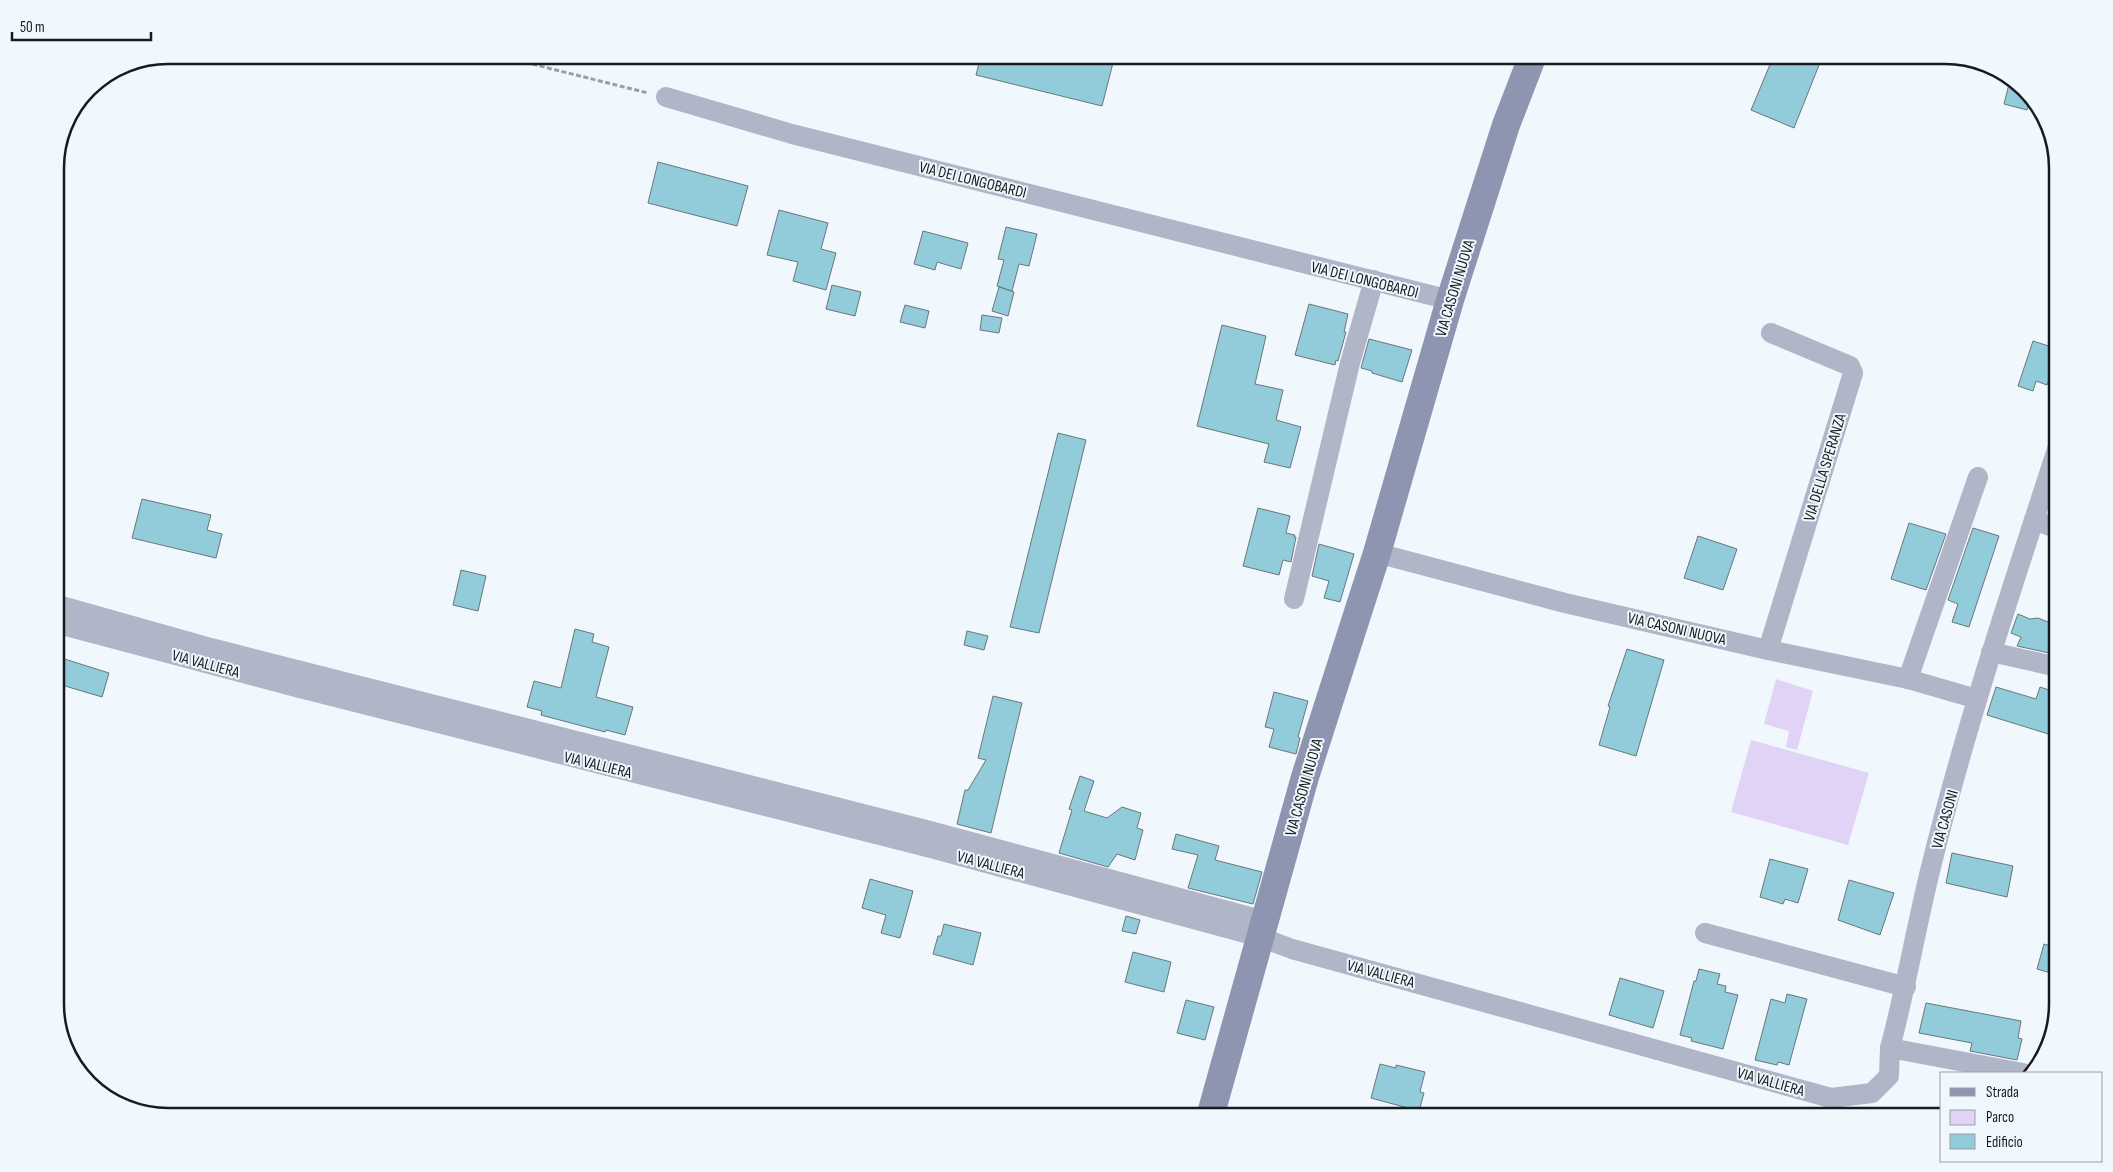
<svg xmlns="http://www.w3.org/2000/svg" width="2113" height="1172" viewBox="0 0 2113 1172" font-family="'Sofia Sans Condensed',sans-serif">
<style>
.green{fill:#e0d3f6}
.building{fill:#92cbd9;stroke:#69777b}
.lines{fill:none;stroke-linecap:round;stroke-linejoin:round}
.path{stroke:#999fa4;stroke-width:3;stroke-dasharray:5 2.5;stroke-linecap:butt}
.minor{stroke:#b0b5c8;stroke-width:20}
.secondary{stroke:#8d95b1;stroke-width:28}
.labels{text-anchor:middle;stroke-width:4;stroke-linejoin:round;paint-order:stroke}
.street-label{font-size:16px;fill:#171b1f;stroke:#f0f7fd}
.rim{fill:none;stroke:#171b1f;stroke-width:2.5}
</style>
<rect width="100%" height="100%" fill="#f0f7fd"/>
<!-- green -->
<g class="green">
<polygon points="1776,679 1813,691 1797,750 1786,747 1789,731 1764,724"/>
<polygon points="1751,740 1869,773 1848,845 1731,812"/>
</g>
<!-- building -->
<g class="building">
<polygon points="981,55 1115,55 1102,106 976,75"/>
<polygon points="1774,55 1823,55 1794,128 1751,110"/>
<polygon points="2010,80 2030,98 2027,110 2004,104"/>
<polygon points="658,162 748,186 737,226 648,203"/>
<polygon points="779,210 828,223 821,249 836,253 826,290 793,281 798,262 767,255"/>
<polygon points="1006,227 1037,234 1029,266 1019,264 1012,291 997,286 1004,260 998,259"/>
<polygon points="923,231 968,243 961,269 937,262 935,270 914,264"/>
<polygon points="832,285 861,292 855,316 826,309"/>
<polygon points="999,287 1014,292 1008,316 992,311"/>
<polygon points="1309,304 1348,314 1344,332 1346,332 1338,361 1336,360 1335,365 1295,355"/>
<polygon points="905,305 929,311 925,328 900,322"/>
<polygon points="982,315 1002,318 999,333 980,330"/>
<polygon points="1222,325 1266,336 1255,384 1283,390 1276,420 1301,427 1290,468 1264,462 1269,444 1197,426"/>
<polygon points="1369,339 1412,350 1402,382 1372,373 1372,371 1361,368"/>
<polygon points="2033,341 2058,349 2058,354 2047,385 2036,381 2033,391 2018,386"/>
<polygon points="1058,433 1086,440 1039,633 1010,627"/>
<polygon points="142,499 211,515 207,530 222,534 216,558 132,538"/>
<polygon points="1258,508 1290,516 1286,533 1295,535 1294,537 1296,537 1291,562 1283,560 1279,575 1243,566"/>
<polygon points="1909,523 1946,534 1926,590 1891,579"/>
<polygon points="1973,528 1999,536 1969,627 1952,622 1958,604 1948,600"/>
<polygon points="1698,536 1737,549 1723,590 1684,578"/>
<polygon points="1319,544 1354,554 1340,602 1324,598 1329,581 1312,576"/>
<polygon points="461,570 486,576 478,611 453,605"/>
<polygon points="2018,614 2030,619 2038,618 2058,626 2058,655 2017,646 2021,637 2011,633"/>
<polygon points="575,629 594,634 592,642 609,647 596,697 633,707 625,735 606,730 605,732 541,715 542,711 527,707 534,681 561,688"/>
<polygon points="967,631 988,636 984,650 964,645"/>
<polygon points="1627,649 1664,660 1636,756 1599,745 1610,707 1608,706"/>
<polygon points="55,656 109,673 102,697 55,683"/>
<polygon points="1996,687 2036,699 2040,687 2058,693 2058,737 1987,715"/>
<polygon points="1274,692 1308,701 1298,737 1300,738 1296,754 1269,747 1274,729 1265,727"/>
<polygon points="993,696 1022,703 991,833 957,824 965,790 968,790 986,760 978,758"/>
<polygon points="1080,776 1094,781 1084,811 1107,818 1122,807 1141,813 1137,828 1143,830 1135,860 1117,854 1108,867 1059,853 1072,810 1069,809"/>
<polygon points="1176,834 1219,846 1215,860 1262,872 1253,904 1188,888 1198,855 1172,849"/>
<polygon points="1952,853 2013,866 2007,897 1946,883"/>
<polygon points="1770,859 1808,869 1798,903 1785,899 1783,904 1760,897"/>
<polygon points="870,879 913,891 900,938 881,933 886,915 862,908"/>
<polygon points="1849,880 1894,893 1880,935 1838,920"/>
<polygon points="1126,916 1140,920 1136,934 1122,931"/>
<polygon points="944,924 981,933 973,965 933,954 938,936 941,936"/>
<polygon points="2044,944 2058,948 2058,975 2037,969"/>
<polygon points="1133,952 1171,962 1164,992 1125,982"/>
<polygon points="1699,969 1720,974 1717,984 1726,986 1725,992 1738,995 1723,1049 1691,1041 1692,1038 1680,1035 1694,981 1696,981"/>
<polygon points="1620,978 1664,991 1653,1028 1609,1015"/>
<polygon points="1787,994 1807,999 1789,1065 1778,1062 1777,1065 1755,1060 1771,999 1785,1003"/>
<polygon points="1186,1000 1214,1007 1205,1040 1177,1033"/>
<polygon points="1926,1003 2021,1021 2018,1038 2022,1039 2017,1060 1970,1051 1972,1043 1919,1033"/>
<polygon points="1380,1064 1396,1068 1396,1065 1425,1072 1420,1092 1424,1093 1419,1111 1371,1098"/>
</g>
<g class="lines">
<!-- path -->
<polyline class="path" points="496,55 648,93"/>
<!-- minor -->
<g class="minor">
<polyline points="666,97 792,134 1450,300"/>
<polyline points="2034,520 2058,529"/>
<polyline points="1377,553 1565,603 1768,650 1908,679 1977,699"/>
<polyline points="1294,599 1350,363 1374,280"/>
<polyline points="55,604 211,648 930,831 1265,921"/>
<polyline points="55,623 300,688 931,848 1260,937 1292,949 1831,1098 1872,1093 1889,1076 1890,1048"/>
<polyline points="1768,650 1853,373 1850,366 1771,333"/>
<polyline points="1991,652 2058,667"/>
<polyline points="1908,679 1978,477"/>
<polyline points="1705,933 1906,987"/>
<path d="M 2023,1073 L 1890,1048 C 1906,988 1916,927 1931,867 C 1966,724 2013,585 2058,446"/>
</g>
<!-- secondary -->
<polyline class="secondary" points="1210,1117 1305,777 1377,553 1450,300 1506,125 1533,55"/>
</g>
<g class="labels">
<!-- street labels -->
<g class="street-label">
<text transform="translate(973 179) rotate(14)" y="6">VIA DEI LONGOBARDI</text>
<text transform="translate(1365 279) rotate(14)" y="6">VIA DEI LONGOBARDI</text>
<text transform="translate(1454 288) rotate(-73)" y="6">VIA CASONI NUOVA</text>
<text transform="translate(1824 467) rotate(-73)" y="6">VIA DELLA SPERANZA</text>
<text transform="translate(1677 628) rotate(13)" y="6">VIA CASONI NUOVA</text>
<text transform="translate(206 663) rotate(15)" y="6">VIA VALLIERA</text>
<text transform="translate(598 764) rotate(14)" y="6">VIA VALLIERA</text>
<text transform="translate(1303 787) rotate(-74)" y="6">VIA CASONI NUOVA</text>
<text transform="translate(1944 819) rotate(-74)" y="6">VIA CASONI</text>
<text transform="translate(991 864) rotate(15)" y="6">VIA VALLIERA</text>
<text transform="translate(1381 973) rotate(15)" y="6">VIA VALLIERA</text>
<text transform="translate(1771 1081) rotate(16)" y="6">VIA VALLIERA</text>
</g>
</g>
<!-- crop -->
<path d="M0 0H2113V1172H0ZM168 64H1945A104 104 0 0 1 2049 168V1004A104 104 0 0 1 1945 1108H168A104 104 0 0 1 64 1004V168A104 104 0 0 1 168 64Z" fill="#f0f7fd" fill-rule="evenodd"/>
<path class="rim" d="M168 64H1945A104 104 0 0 1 2049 168V1004A104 104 0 0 1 1945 1108H168A104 104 0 0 1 64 1004V168A104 104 0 0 1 168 64Z"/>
<!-- legend -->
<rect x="1940" y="1072" width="162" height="90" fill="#f0f7fd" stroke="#999fa4"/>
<rect x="1950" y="1088" width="25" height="8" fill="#8d95b1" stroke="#999fa4"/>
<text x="1986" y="1097" font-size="15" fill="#171b1f">Strada</text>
<rect x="1950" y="1110" width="25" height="15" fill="#e0d3f6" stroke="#999fa4"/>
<text x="1986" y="1122" font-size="15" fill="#171b1f">Parco</text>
<rect x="1950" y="1134" width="25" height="15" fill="#92cbd9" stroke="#999fa4"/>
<text x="1986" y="1147" font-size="15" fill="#171b1f">Edificio</text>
<!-- scale -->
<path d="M12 32v8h139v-8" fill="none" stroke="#171b1f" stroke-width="2.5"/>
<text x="20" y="32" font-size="15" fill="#171b1f" stroke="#f0f7fd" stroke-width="4" paint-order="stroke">50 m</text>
</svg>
